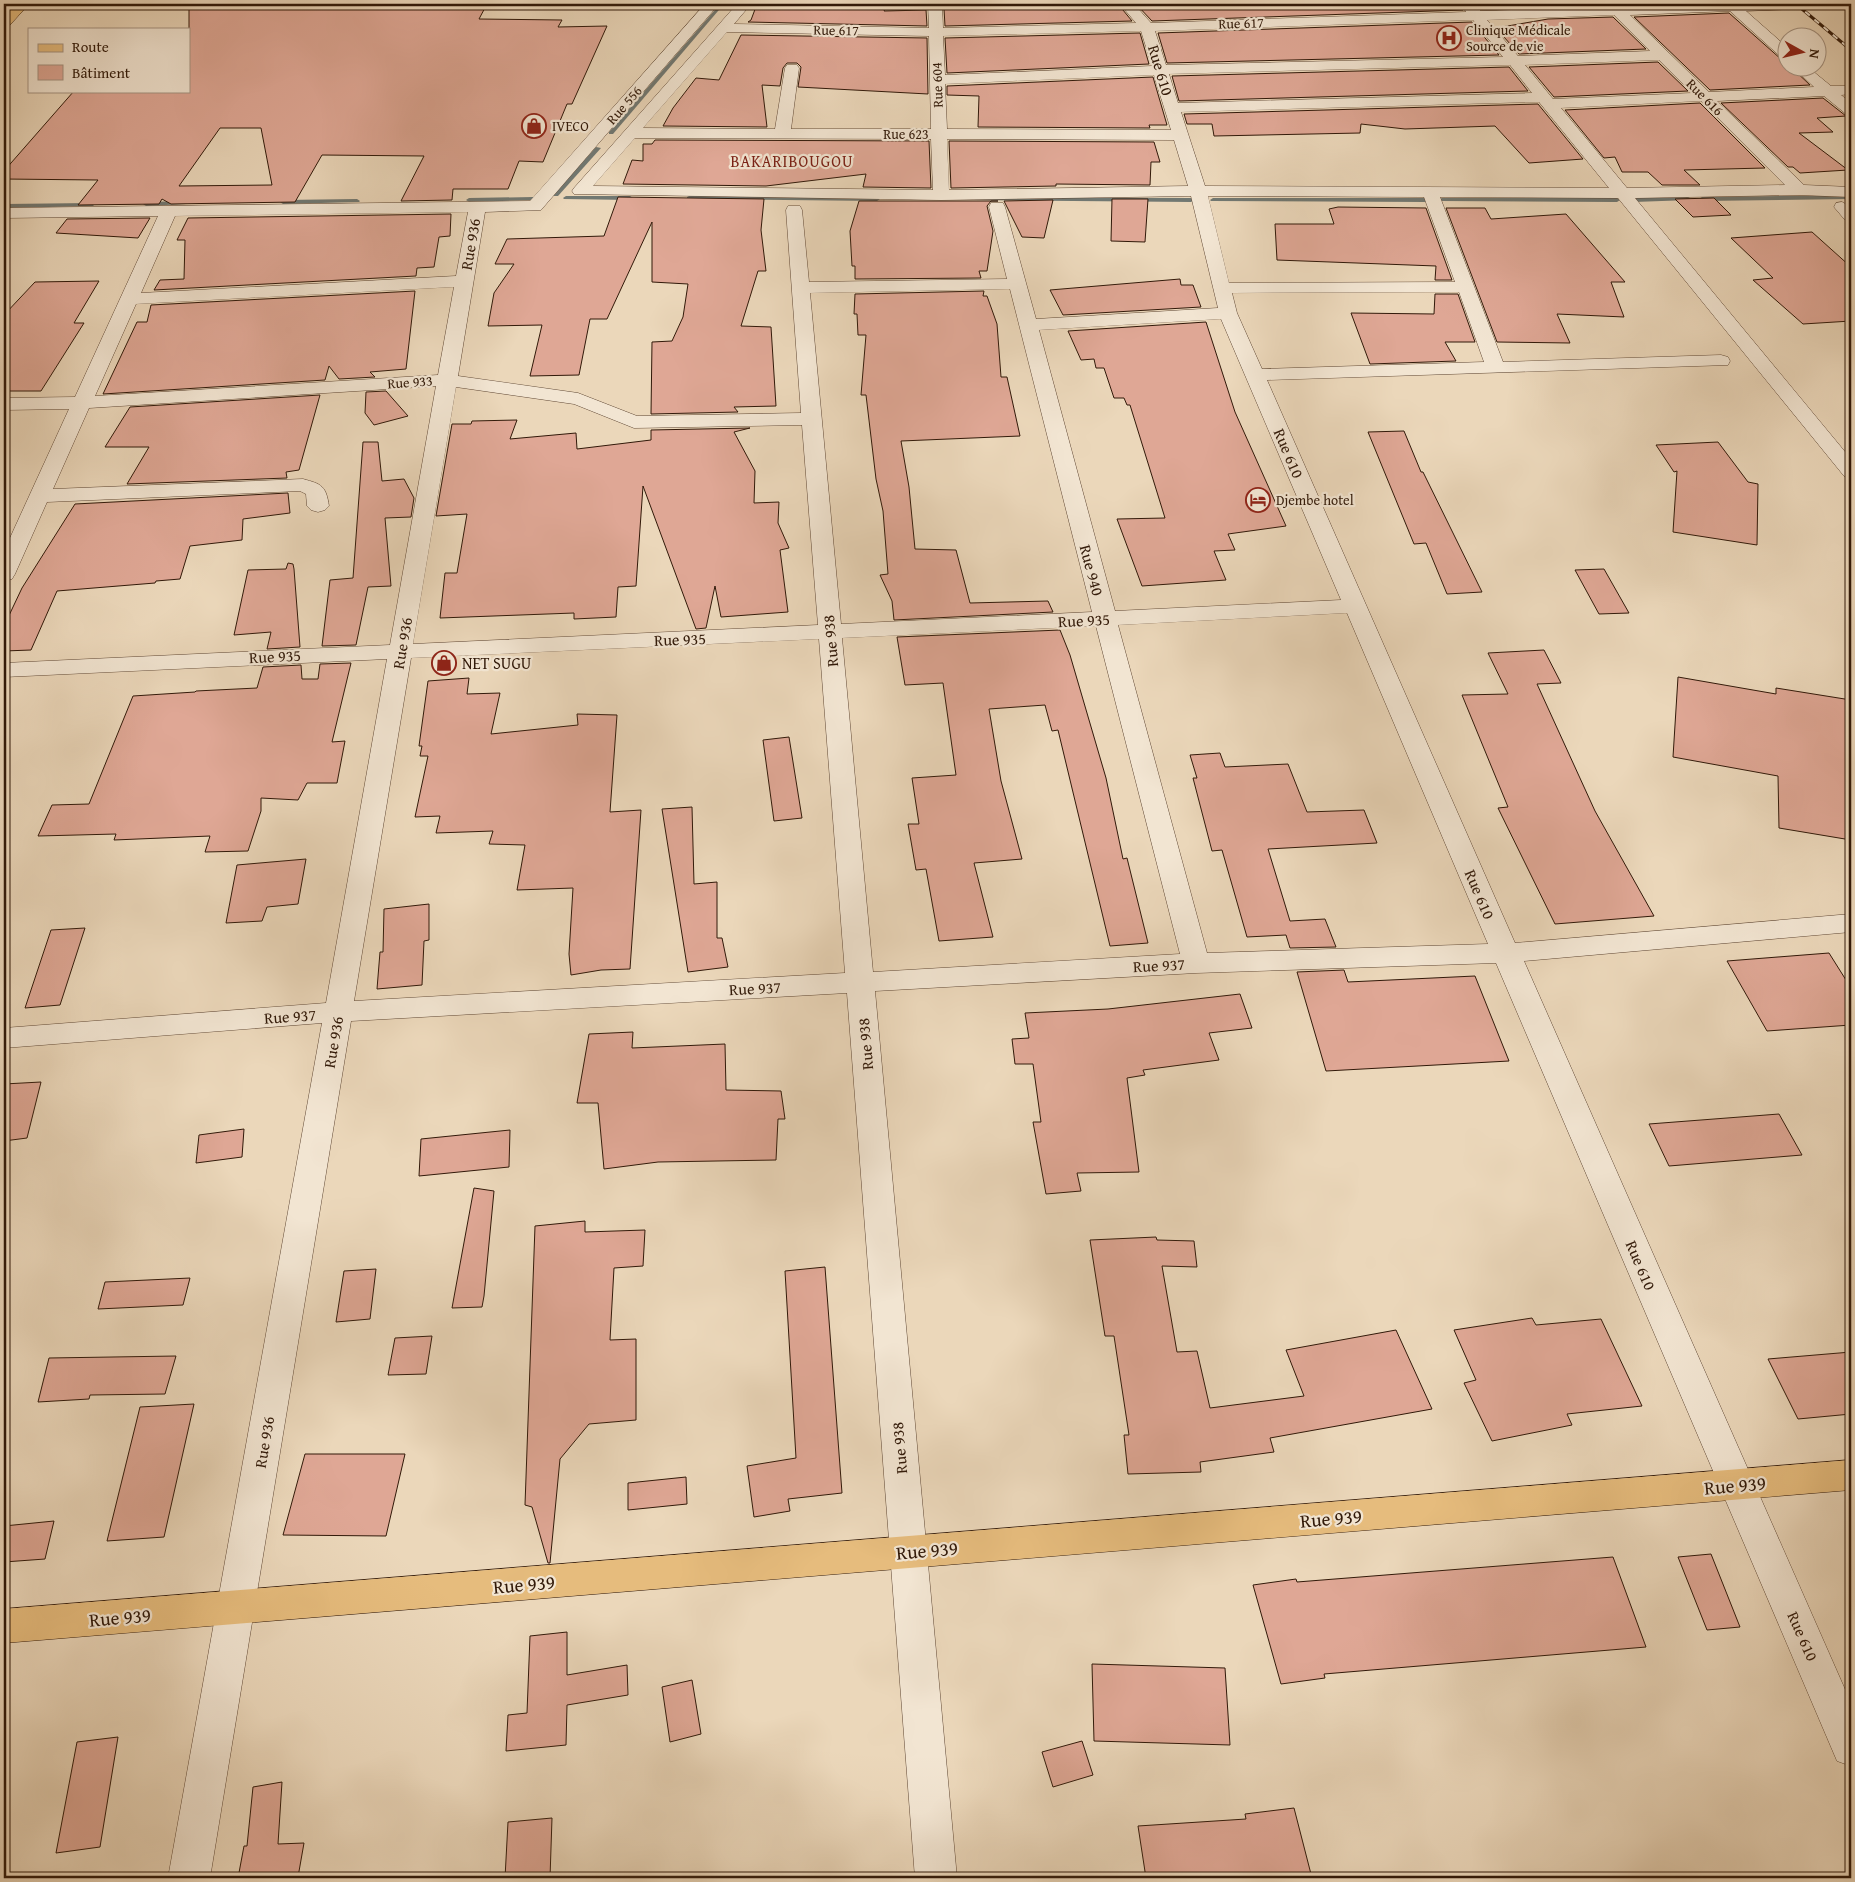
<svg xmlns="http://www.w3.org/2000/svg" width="1855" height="1882" viewBox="0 0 1855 1882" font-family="'Gentium Book Plus',serif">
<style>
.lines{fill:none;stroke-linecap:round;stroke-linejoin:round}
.stream{fill:#717872;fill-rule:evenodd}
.building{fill:#dfa795;stroke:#311909;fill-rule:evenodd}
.minor-casing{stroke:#604835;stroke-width:1}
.major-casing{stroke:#311909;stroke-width:1}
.minor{fill:#f2e5d2;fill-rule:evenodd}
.major{fill:#e6bc7d;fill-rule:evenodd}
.rail-casing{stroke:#311909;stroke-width:3}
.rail{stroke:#f2e5d2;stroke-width:2;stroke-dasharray:6;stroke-linecap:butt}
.labels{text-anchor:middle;stroke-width:4.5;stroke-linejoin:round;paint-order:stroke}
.far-street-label{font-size:14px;fill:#311909;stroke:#f2e5d2}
.far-poi-label{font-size:14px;fill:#311909;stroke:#f2e5d2;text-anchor:start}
.street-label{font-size:16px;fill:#311909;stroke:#f2e5d2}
.far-quarter-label{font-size:16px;letter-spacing:1px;fill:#7a1f14;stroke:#f2e5d2}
.poi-label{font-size:16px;fill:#311909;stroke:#f2e5d2;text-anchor:start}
.near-street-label{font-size:19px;fill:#311909;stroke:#f2e5d2}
</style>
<rect width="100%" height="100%" fill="#ebd7ba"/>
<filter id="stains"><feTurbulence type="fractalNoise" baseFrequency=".004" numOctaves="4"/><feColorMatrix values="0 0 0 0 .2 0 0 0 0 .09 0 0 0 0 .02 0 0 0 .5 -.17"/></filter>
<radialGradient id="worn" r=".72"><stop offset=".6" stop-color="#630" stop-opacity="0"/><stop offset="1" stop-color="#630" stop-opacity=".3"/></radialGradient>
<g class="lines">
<!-- stream -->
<g class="stream">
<polygon points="720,4 724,4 613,134 609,134 609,132"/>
<polygon points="596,147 601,148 558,196 554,196 554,194"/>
<polygon points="1851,195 1851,199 1702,201 1699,199 1702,197"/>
<polygon points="566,196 630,196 633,198 630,200 564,199 563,198"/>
<polygon points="689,196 877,197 880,199 877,201 687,199 687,197"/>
<polygon points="533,197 536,199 535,200 469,202 466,200 469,198"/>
<polygon points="977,197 1191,198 1194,200 1191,202 975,200 975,198"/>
<polygon points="1688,197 1690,198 1690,200 1634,202 1631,200 1634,198"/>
<polygon points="1213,198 1426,198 1429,200 1426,202 1211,201 1210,200"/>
<polygon points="1442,198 1617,198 1620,200 1617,202 1440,201 1440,199"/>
<polygon points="357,199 360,201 359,202 283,204 280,202 283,200"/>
<polygon points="184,201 187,203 186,204 146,206 143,204 146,202"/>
<polygon points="91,203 94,205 93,206 4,208 4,204"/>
</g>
</g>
<!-- building -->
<g class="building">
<path d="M 189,4 L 304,4 L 303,6 L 487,4 L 479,19 L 562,20 L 558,27 L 607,26 L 572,104 L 567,104 L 543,162 L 519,161 L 508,189 L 453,189 L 452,200 L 401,201 L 424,156 L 322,155 L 295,202 L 171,204 L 162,199 L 159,204 L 78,205 L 98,180 L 4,179 L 4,171 L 74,91 L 189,91 ZM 220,128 L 261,128 L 272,185 L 179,186 Z"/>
<polygon points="757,4 887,4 884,11 926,10 927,26 748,22 751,20"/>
<polygon points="986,4 1118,4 1132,21 945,26 944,9 989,8"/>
<polygon points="1136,4 1163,4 1165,6 1220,4 1460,4 1463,10 1152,21"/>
<polygon points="1729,13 1782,60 1788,62 1788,68 1792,68 1810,85 1710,90 1634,17"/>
<polygon points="1613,17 1646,49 1519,54 1496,28 1548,19"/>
<polygon points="1472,22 1499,55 1167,63 1158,33"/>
<polygon points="1140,33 1149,64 947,73 945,38"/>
<polygon points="741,35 927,38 928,94 798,87 801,67 797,63 787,63 783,68 780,86 762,85 767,127 663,126 673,108 696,78 719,80"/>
<polygon points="1658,62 1688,91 1554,97 1529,67"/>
<polygon points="1509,67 1528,91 1179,101 1172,76"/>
<polygon points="1153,77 1167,125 1149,125 1150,128 978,127 979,96 947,95 947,86"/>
<polygon points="1823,98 1846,116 1817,118 1833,132 1799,133 1848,170 1800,173 1793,167 1788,167 1721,103"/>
<polygon points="1700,103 1765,168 1684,170 1700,185 1662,185 1648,172 1622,172 1615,157 1604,158 1565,110"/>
<polygon points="1538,104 1583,159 1529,163 1495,126 1405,129 1361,124 1360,133 1214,136 1212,124 1187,124 1184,114"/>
<polygon points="655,140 929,141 931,188 863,187 866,174 766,186 623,184 632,160 643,161 643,144 652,144"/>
<polygon points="949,141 1154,142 1160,162 1151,162 1150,185 1056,184 1056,186 951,188"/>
<polygon points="618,197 764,199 761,230 766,271 758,271 741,326 771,327 776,406 734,407 738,412 651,414 652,342 672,341 683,317 688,284 652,282 652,222 607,319 590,319 579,375 530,376 542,325 488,326 494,293 514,264 495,264 507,239 604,236"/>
<polygon points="1714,198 1731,215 1693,217 1675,199"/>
<polygon points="1112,199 1148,199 1145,242 1111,241"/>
<polygon points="1053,200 1044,238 1022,237 1004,201"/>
<polygon points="859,201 998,201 991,201 987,206 993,231 987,271 979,271 981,278 855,279 855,266 852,266 850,231"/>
<polygon points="1338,207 1426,208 1452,280 1435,280 1436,266 1277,260 1275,224 1334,224 1329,209"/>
<polygon points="1446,208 1485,208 1491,219 1566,214 1625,282 1611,282 1624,317 1557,314 1570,343 1497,342"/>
<polygon points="451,214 450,236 439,237 434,267 417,268 416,276 154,290 160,280 184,279 185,240 177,240 188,218"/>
<polygon points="150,218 138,238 56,233 67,219"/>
<polygon points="1812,232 1851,267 1851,321 1803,324 1753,280 1773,278 1731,238"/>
<polygon points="1180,279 1181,285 1193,285 1201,307 1063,315 1050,290"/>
<polygon points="99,281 74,323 84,323 41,391 4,391 4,315 35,282"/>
<polygon points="415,291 406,369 370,372 375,377 339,379 329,366 325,380 103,394 137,322 147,322 151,305"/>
<polygon points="984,291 983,296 987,296 997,324 1001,377 1007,377 1020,436 901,441 909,487 915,549 956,550 970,603 1048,601 1053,612 894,620 892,601 880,575 888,574 883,511 876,479 866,395 861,395 866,335 858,335 857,314 854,314 855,294"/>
<polygon points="1435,294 1458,294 1475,342 1445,342 1456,361 1370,364 1351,313 1434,314"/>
<polygon points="1206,322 1235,412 1286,526 1228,534 1235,550 1214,551 1226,580 1142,586 1117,519 1165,518 1130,405 1127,405 1124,398 1114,398 1104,368 1096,368 1094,359 1081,360 1068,331"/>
<polygon points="386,391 408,416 374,425 365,413 366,392"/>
<polygon points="320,395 299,470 286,472 287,478 127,484 149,447 105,447 130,407"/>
<polygon points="517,420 510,439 576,433 577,449 651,440 651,430 750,428 734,432 755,471 754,503 779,502 778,523 789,548 780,550 788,612 721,617 715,586 706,628 696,629 643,486 636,586 618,587 616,617 574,619 574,613 440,618 445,573 457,573 467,514 436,516 452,424 471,424 472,421"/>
<polygon points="1404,431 1421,472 1423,472 1482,592 1447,594 1426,543 1414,544 1368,432"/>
<polygon points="363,442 378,442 382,481 404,479 414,498 411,517 385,518 391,586 368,587 356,645 322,646 330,580 353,578"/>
<polygon points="1718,442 1748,482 1758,484 1757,545 1673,532 1677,471 1674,472 1656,445"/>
<polygon points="288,493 290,513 243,519 242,540 190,546 180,579 156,581 155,583 57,591 31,650 4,651 4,626 22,588 75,504"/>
<polygon points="288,563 293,564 294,569 300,647 267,649 271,632 234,635 248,570 286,569"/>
<polygon points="1604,569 1629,613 1599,614 1575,570"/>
<polygon points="1060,630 1070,655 1106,778 1123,859 1127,858 1148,943 1110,946 1058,730 1052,731 1045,705 989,709 1001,781 1022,859 974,863 993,937 939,941 926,869 916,870 908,824 919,824 912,778 956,775 943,683 905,685 897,637"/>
<polygon points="1544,650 1561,683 1537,684 1595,811 1654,916 1555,924 1498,808 1508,807 1462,695 1508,694 1488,653"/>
<polygon points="351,663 332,742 345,741 337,783 307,783 298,800 261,798 261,811 248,851 205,852 210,836 114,840 116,834 38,836 52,805 89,804 133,696 195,692 196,691 257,688 263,667 301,665 302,679 318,679 320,664"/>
<polygon points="1678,677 1776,694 1776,688 1851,700 1851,840 1779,828 1778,776 1673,757"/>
<polygon points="469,678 467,694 500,693 491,734 578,725 577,714 617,715 610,812 641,810 630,969 601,970 571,975 569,954 573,888 517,890 525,845 489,844 493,831 436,833 440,816 415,817 428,756 420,756 422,746 419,746 428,681"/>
<polygon points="789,737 802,818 774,821 763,740"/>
<polygon points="1220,753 1225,767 1288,764 1307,812 1364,810 1377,843 1268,849 1290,921 1325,919 1336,947 1290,948 1286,935 1247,937 1222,850 1212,851 1193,778 1197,778 1190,755"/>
<polygon points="692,807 694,884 717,882 717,938 722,938 728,967 688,972 662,809"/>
<polygon points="306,859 298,904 267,907 262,921 226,923 237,865"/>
<polygon points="429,904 429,940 424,941 422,985 377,989 380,952 383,952 384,909"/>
<polygon points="85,928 60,1005 25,1008 51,930"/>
<polygon points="1829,953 1851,988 1851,1025 1767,1031 1727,961"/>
<polygon points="1344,970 1348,982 1475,976 1509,1061 1326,1071 1297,972"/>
<polygon points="1240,994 1252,1028 1209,1033 1219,1060 1143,1070 1145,1075 1127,1078 1139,1172 1077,1173 1081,1191 1046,1194 1033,1122 1041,1122 1033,1064 1015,1064 1012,1039 1029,1038 1025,1013 1108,1009"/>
<polygon points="633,1032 632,1048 725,1044 726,1090 781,1091 785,1119 778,1119 776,1160 658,1162 604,1169 598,1103 577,1103 589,1034"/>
<polygon points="41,1082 27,1138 4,1141 4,1084"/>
<polygon points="1779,1114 1802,1155 1669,1166 1649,1124"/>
<polygon points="244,1129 242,1157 196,1163 199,1135"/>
<polygon points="510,1130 509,1167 419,1176 421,1139"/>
<polygon points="474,1188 494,1191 484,1296 482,1307 452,1308"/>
<polygon points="585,1221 585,1232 645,1230 643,1266 614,1268 610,1340 636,1339 636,1420 589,1424 560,1459 550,1563 548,1563 532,1507 525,1505 535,1226"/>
<polygon points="1156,1237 1157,1240 1194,1241 1197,1267 1162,1266 1177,1352 1197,1351 1210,1408 1304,1396 1286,1350 1396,1330 1432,1409 1270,1438 1274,1452 1200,1462 1201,1472 1128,1474 1124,1435 1129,1435 1114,1336 1105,1336 1090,1240"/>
<polygon points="825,1267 842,1493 788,1499 790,1511 754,1517 747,1466 796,1458 785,1271"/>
<polygon points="376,1269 370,1319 336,1322 344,1271"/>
<polygon points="190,1278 183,1305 98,1309 105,1282"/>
<polygon points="1532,1318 1536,1325 1601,1319 1642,1406 1567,1414 1572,1425 1492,1441 1464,1383 1476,1380 1454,1330"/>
<polygon points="432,1336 426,1374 388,1375 395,1338"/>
<polygon points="1851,1352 1851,1414 1798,1419 1768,1359"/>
<polygon points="176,1356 165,1394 90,1395 89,1399 38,1402 49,1358"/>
<polygon points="194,1404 164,1537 107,1541 140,1407"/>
<polygon points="305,1454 405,1454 386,1536 283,1535"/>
<polygon points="686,1477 687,1504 628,1510 628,1483"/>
<polygon points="54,1521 45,1559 4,1562 4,1526"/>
<polygon points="1711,1554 1740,1627 1707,1630 1678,1557"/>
<polygon points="1613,1557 1646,1647 1324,1674 1325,1678 1281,1684 1253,1585 1296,1579 1297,1582"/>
<polygon points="567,1632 567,1675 627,1665 628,1695 567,1705 566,1745 506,1751 508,1715 527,1713 530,1636"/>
<polygon points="1092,1664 1225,1668 1230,1745 1094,1741"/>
<polygon points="692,1680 701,1734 670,1742 662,1687"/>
<polygon points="118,1737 100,1847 56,1853 77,1742"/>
<polygon points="1082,1741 1093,1775 1053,1787 1042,1752"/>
<polygon points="282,1782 278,1844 304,1843 298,1877 238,1878 244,1846 247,1846 253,1787"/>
<polygon points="1294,1808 1312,1878 1146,1878 1138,1826 1246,1819 1245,1814"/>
<polygon points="552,1818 550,1878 505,1878 508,1822"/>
</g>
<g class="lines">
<defs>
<g id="minor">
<path d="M 705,4 L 719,4 L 541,210 L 485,212 L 458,376 L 578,393 L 637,416 L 801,413 L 786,210 L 788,206 L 800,206 L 802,210 L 809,282 L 1007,279 L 989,207 L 991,203 L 1003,203 L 1005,207 L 1036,319 L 1218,308 L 1191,196 L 941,200 L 574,194 L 572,191 L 574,188 L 737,4 L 751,4 L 734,24 L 929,28 L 928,4 L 942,4 L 943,28 L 1136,23 L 1120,4 L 1134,4 L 1151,23 L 1466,12 L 1462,4 L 1474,4 L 1481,11 L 1606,7 L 1604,4 L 1619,4 L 1621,7 L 1705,4 L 1826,4 L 1819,8 L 1746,11 L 1788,48 L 1788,60 L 1783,59 L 1730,11 L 1630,15 L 1709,92 L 1814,87 L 1794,68 L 1809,68 L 1831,86 L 1851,86 L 1851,94 L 1841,95 L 1851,103 L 1851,116 L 1846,114 L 1824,96 L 1717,101 L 1804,185 L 1851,187 L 1851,197 L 1799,195 L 1635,198 L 1851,459 L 1851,478 L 1844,476 L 1618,198 L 1440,197 L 1503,362 L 1721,355 L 1728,357 L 1730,361 L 1728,365 L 1267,380 L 1515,943 L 1851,914 L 1851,932 L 1524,961 L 1851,1703 L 1851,1766 L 1837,1761 L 1496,963 L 1196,973 L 875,991 L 957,1878 L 915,1878 L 847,993 L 351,1021 L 210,1878 L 168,1878 L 322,1023 L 4,1048 L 4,1028 L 326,1003 L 387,659 L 4,677 L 4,663 L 390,645 L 436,386 L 89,408 L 53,489 L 303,479 C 322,484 326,486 329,506 L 325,510 L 318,512 L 311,510 L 307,506 L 306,494 L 300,491 L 47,502 L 15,574 L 12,579 L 4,581 L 4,551 L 69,409 L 4,410 L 4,398 L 75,397 L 158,216 L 4,218 L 4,208 L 530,201 ZM 1614,15 L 1650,51 L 1518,56 L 1487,20 ZM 1473,20 L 1503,57 L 1166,65 L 1155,31 ZM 1141,31 L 1152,66 L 945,75 L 943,36 ZM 727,32 L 929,36 L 931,129 L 791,129 L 799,68 L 797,65 L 787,65 L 785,68 L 775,129 L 643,128 ZM 1659,60 L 1692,93 L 1553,99 L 1525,65 ZM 1510,65 L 1532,93 L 1178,103 L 1169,74 ZM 1154,75 L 1171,130 L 947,129 L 945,84 ZM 1701,101 L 1785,185 L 1627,188 L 1561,108 ZM 1539,102 L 1609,188 L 1205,186 L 1181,112 ZM 635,138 L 931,139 L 933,190 L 593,186 ZM 947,139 L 1174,140 L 1188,186 L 949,190 ZM 1208,196 L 1424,197 L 1455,282 L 1229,283 ZM 468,212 L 456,276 L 141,293 L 175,216 ZM 454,287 L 438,375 L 95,396 L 136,304 ZM 1010,289 L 1092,612 L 841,624 L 810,293 ZM 1459,292 L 1484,362 L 1262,369 L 1237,313 L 1232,293 ZM 1221,319 L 1341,600 L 1115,611 L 1039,330 ZM 456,387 L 574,404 L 634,428 L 802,425 L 818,625 L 413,644 ZM 1347,613 L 1488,944 L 1207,953 L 1118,625 ZM 1096,626 L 1180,954 L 873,972 L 842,638 ZM 819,639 L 845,973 L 354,1001 L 411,658 Z"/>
<polygon points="1842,202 1851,207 1851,221 1845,220 1834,207 1836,203"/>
</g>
<g id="major">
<polygon points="15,4 29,4 9,26 4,27 4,15"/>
<polygon points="1851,1460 1851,1490 4,1643 4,1609"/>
</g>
</defs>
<!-- minor casing -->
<use href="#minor" class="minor-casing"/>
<!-- major casing -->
<use href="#major" class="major-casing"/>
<!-- minor -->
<use href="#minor" class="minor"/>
<!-- major -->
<use href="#major" class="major"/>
<defs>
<polyline id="rail" points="1796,4 1851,50"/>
</defs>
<!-- rail casing -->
<use href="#rail" class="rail-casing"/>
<!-- rail -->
<use href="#rail" class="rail"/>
</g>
<!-- icons -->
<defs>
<symbol id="hospital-ring" viewBox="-11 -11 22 22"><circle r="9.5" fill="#f2e5d2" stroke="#8f2418" stroke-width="1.5"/><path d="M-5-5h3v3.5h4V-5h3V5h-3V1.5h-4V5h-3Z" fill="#8f2418"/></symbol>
<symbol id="shop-ring" viewBox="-11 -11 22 22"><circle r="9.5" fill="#f2e5d2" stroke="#8f2418" stroke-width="1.5"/><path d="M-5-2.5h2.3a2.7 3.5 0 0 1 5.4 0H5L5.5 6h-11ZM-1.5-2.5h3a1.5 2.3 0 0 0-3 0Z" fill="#8f2418"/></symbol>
<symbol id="hotel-ring" viewBox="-11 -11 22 22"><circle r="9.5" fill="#f2e5d2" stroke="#8f2418" stroke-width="1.5"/><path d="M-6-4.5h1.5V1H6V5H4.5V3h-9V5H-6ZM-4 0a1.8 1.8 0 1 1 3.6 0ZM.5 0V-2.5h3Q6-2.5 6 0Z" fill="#8f2418"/></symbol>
</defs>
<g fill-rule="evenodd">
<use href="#hospital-ring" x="1435" y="24" width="28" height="28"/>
<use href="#shop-ring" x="520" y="112" width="28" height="28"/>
<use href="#hotel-ring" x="1244" y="486" width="28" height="28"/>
<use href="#shop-ring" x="430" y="649" width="28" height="28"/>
</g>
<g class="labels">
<!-- far-street labels -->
<g class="far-street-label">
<text transform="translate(1241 23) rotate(-2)" y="5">Rue 617</text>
<text transform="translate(836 30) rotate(1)" y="5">Rue 617</text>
<text transform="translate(937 85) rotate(-92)" y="5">Rue 604</text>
<text transform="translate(1705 97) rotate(45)" y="5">Rue 616</text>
<text transform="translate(624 105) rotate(-49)" y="5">Rue 556</text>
<text x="906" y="139">Rue 623</text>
<text transform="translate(410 382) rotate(-4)" y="5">Rue 933</text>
</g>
<!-- far-poi labels -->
<g class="far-poi-label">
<text x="1466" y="35">Clinique Médicale<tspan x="1466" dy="16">Source de vie</tspan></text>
<text x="552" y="131">IVECO</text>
<text x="1276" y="505">Djembe hotel</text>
</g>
<!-- street labels -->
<g class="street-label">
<text transform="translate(1161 70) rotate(73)" y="6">Rue 610</text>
<text transform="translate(470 244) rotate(-80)" y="6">Rue 936</text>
<text transform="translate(1289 453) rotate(67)" y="6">Rue 610</text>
<text transform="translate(1092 570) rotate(75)" y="6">Rue 940</text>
<text transform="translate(1084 620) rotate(-3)" y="6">Rue 935</text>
<text transform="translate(680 639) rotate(-2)" y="6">Rue 935</text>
<text transform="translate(830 641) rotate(-95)" y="6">Rue 938</text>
<text transform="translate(402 643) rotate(-80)" y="6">Rue 936</text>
<text transform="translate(275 656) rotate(-3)" y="6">Rue 935</text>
<text transform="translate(1480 894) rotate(67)" y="6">Rue 610</text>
<text transform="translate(1159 965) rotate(-3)" y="6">Rue 937</text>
<text transform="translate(755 988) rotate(-3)" y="6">Rue 937</text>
<text transform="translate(290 1016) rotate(-4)" y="6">Rue 937</text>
<text transform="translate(333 1042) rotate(-80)" y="6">Rue 936</text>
<text transform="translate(865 1044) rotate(-95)" y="6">Rue 938</text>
<text transform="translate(1641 1265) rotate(67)" y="6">Rue 610</text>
<text transform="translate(264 1442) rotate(-80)" y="6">Rue 936</text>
<text transform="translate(899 1448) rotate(-95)" y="6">Rue 938</text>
<text transform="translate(1803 1636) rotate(66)" y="6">Rue 610</text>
</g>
<!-- far-quarter labels -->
<g class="far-quarter-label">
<text x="792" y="167">BAKARIBOUGOU</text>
</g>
<!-- poi labels -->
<g class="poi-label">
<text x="462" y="669">NET SUGU</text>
</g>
<!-- near-street labels -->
<g class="near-street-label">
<text transform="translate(1735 1485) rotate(-5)" y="7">Rue 939</text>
<text transform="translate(1331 1518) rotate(-5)" y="7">Rue 939</text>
<text transform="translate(927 1550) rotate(-5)" y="7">Rue 939</text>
<text transform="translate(524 1584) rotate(-5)" y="7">Rue 939</text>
<text transform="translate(120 1617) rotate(-5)" y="7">Rue 939</text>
</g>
</g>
<!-- margin -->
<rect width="1855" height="1882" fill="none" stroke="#ebd7ba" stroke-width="20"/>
<rect x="5" y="5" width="1845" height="1872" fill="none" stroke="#311909" stroke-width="2.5"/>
<rect x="10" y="10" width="1835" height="1862" fill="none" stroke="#311909"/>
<!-- legend -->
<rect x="28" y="28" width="162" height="65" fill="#f2e5d2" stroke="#a59382"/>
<rect x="38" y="44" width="25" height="8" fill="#e6bc7d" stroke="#a59382"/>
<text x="72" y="52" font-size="15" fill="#311909">Route</text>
<rect x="38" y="65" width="25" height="15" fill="#dfa795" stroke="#a59382"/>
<text x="72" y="78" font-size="15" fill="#311909">Bâtiment</text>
<!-- north arrow -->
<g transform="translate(1802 52) rotate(98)"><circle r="24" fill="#f2e5d2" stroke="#a59382"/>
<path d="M0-4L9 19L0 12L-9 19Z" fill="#8f2418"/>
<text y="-8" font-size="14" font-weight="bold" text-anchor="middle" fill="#311909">N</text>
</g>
<rect width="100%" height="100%" filter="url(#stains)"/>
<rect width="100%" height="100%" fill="url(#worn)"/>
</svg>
